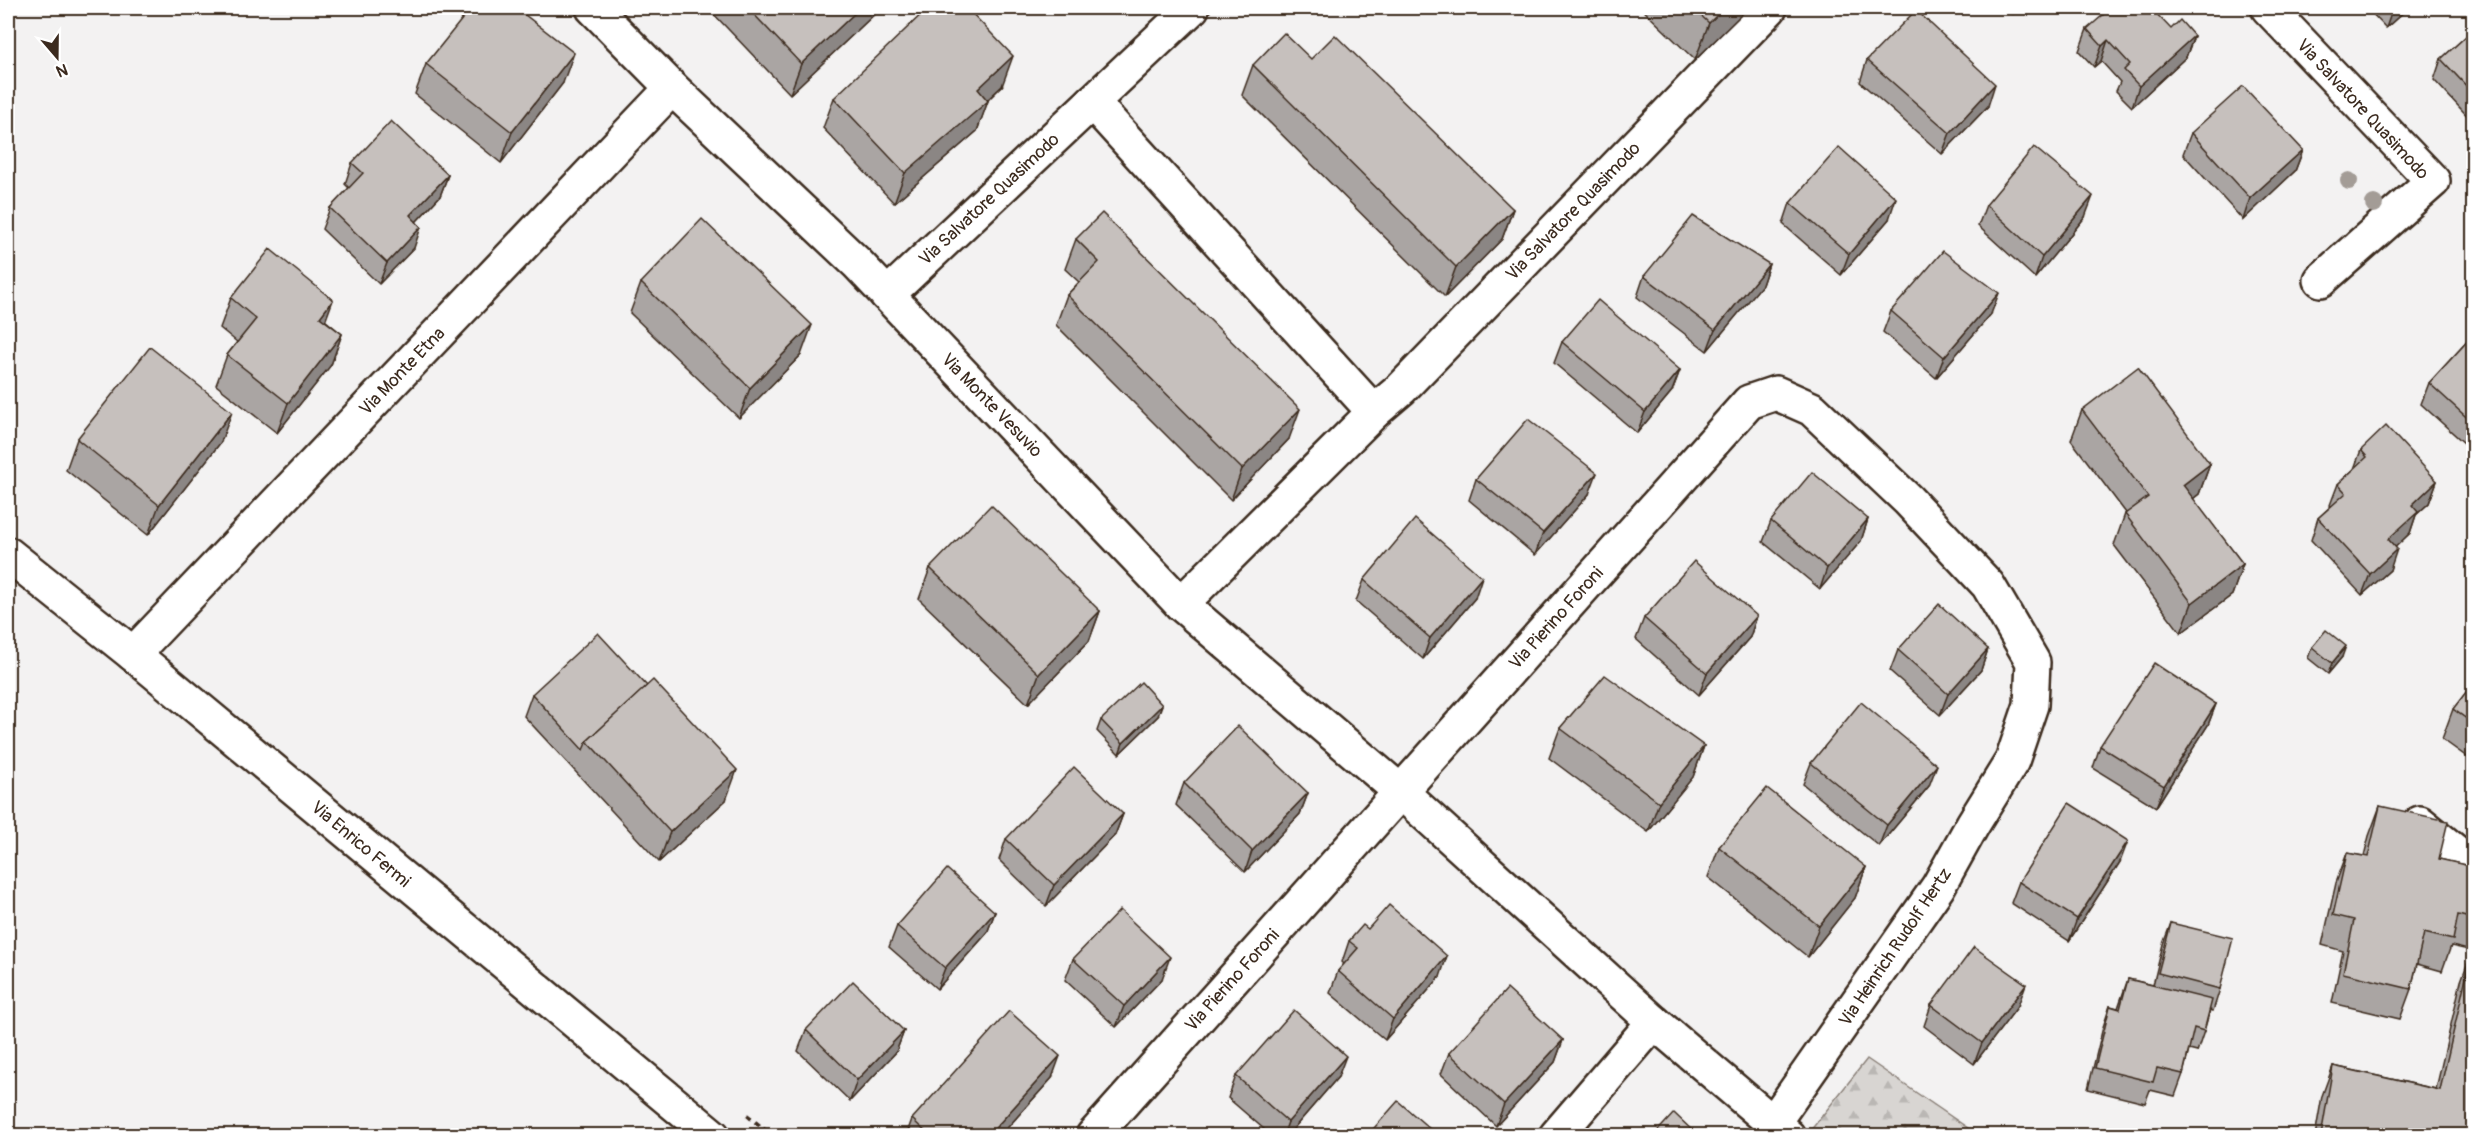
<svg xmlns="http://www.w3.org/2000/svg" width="2481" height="1143" viewBox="0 0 2481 1143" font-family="Pangolin,sans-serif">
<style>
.forest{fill:url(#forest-firs);stroke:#8a8078;stroke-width:1.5}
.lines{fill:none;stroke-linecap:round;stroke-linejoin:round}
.pedestrian-casing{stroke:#3b2a1e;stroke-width:38}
.minor-casing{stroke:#3b2a1e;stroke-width:38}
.tertiary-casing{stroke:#3b2a1e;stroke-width:38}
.path{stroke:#3b2a1e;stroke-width:4;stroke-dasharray:6 4.5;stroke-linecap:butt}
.pedestrian{stroke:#fff;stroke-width:33}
.minor{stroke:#fff;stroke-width:33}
.tertiary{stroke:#fff;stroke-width:33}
.tree{fill:#a39c96}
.wall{fill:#aaa5a3;stroke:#3b2a1e;stroke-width:1.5}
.shaded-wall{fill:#8b8684;stroke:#3b2a1e;stroke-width:1.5}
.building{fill:#c6c0bd;stroke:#3b2a1e;stroke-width:1.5}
.labels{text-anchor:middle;stroke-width:5;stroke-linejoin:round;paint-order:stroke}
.street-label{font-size:18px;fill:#3b2a1e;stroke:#fff}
</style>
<defs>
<pattern id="forest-firs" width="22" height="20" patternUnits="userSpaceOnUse" patternTransform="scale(1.5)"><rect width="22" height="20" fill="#d8d5d2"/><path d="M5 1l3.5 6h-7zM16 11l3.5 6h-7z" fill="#bab7b4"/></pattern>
</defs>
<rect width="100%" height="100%" fill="#f3f2f2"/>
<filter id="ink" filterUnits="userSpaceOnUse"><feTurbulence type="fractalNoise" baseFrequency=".0167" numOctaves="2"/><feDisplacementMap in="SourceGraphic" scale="12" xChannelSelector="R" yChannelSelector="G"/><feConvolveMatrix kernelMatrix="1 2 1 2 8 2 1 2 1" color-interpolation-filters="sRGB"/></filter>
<g filter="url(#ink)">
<!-- forest -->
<polygon class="forest" points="1867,1059 1978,1135 1807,1135"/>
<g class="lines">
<defs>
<polyline id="pedestrian" points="2420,823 2474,867"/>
<g id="minor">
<polyline points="593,8 672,88 857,263 1181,604 1401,792 1654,1022 1788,1136"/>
<polyline points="2268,8 2433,181 2321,280"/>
<polyline points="1092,102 1374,412"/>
<polyline points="887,295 1192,8"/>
<polyline points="1181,604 1374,412 1401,389 1770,8"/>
<polyline points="133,654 672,88"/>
<polyline points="1093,1136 1749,402 1776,393 1812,409 1908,500 1988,585 2033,662 2031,705 2012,761 1973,824 1938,887 1773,1123"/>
<polyline points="1556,1136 1654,1022"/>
</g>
<polyline id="tertiary" points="8,554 133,654 713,1136"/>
</defs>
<!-- pedestrian casing -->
<use href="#pedestrian" class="pedestrian-casing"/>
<!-- minor casing -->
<use href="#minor" class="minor-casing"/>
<!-- tertiary casing -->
<use href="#tertiary" class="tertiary-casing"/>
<!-- path -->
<polyline class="path" points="747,1115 772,1136"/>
<!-- pedestrian -->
<use href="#pedestrian" class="pedestrian"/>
<!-- minor -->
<use href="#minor" class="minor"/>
<!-- tertiary -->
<use href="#tertiary" class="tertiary"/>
</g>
<!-- trees -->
<g class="tree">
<circle cx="2349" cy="181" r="9"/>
<circle cx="2374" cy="204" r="9"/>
</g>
<!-- wall -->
<g class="wall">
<polygon points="708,8 881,8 790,94"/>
<polygon points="1641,8 1748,8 1695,60"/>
<polygon points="2007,8 2020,8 2013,14"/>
<polygon points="2367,8 2408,8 2386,28"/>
<polygon points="2087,29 2171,29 2194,36 2186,57 2132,107 2116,91 2120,82 2101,61 2094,67 2079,51"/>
<polygon points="2474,29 2474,123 2434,80 2441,59"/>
<polygon points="1311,59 1513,209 1502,239 1445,297 1242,95 1253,65"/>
<polygon points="1867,60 1988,106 1942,154 1860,82"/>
<polygon points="426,64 563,83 501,163 415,94"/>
<polygon points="1002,86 988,100 977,131 894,203 823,128 834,98"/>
<polygon points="2191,133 2303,150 2295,171 2243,220 2183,154"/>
<polygon points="352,163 448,175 440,196 416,222 414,248 379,284 322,229 330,208 349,188 345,184"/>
<polygon points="1790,203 1889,219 1841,275 1783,224"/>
<polygon points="1986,205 2085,217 2035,278 1978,226"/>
<polygon points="1076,239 1289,439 1231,500 1056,325 1067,295 1079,282 1065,269"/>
<polygon points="1769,264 1762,285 1707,351 1637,297 1644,276"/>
<polygon points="641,283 801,355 739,418 630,313"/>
<polygon points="231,298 326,321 342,334 331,365 277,433 216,385 227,355 237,342 220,328"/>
<polygon points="1891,311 1991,314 1936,378 1883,332"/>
<polygon points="2474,334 2474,452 2421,404 2429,383"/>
<polygon points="1562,342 1680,370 1672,391 1637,433 1554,363"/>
<polygon points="2082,410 2210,464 2199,494 2193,499 2243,564 2232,595 2181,633 2114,545 2125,514 2126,513 2071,440"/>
<polygon points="77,439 221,442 148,535 66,470"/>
<polygon points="2361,450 2437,481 2429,503 2416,515 2410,533 2395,547 2390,570 2362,595 2311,540 2318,518 2331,506 2330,505 2338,484 2354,469"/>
<polygon points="1476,479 1589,494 1535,555 1469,500"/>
<polygon points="1868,519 1861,541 1820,589 1763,542 1771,521"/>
<polygon points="930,568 1100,611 1089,641 1028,704 919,599"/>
<polygon points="1364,580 1475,598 1423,659 1356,601"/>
<polygon points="1757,616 1750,637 1699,695 1636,639 1644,618"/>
<polygon points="2312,647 2342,657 2328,674 2308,658"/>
<polygon points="1988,649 1981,670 1940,715 1890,671 1898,650"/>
<polygon points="2474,682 2474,762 2442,739 2453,709"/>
<polygon points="532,694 726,800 659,862 524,716"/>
<polygon points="2216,704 2208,725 2156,807 2093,768 2100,746"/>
<polygon points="1158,716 1119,754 1097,731 1101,720"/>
<polygon points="1560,728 1704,746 1693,777 1648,832 1549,758"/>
<polygon points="1811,763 1929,786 1879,846 1803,784"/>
<polygon points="1184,783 1308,793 1300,814 1245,872 1176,805"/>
<polygon points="2380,806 2439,859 2474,867 2474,936 2468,950 2451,946 2442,971 2417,964 2411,989 2400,1019 2332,1003 2343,951 2322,945 2336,883 2347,853 2364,856 2369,836"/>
<polygon points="1123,814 1115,835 1046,906 999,860 1006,839"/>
<polygon points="1719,847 1866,867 1855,898 1808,957 1708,877"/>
<polygon points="2120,862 2069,941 2011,903 2019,882"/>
<polygon points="995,912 987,933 937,989 889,947 897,926"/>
<polygon points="2171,923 2220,989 2213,1011 2210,1010 2204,1031 2197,1052 2189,1050 2183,1074 2175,1096 2150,1090 2145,1103 2088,1089 2103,1027 2110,1006 2118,1008 2128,979 2153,985 2163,944"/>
<polygon points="1368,929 1440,977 1385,1040 1330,993 1338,971 1344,964 1342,962 1349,941"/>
<polygon points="2472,951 2474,951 2474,1134 2472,1133 2471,1136 2315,1136 2322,1096 2333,1066 2436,1089 2461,981"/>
<polygon points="1073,959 1162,979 1116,1027 1065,980"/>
<polygon points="1931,1005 2018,1006 1974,1064 1924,1026"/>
<polygon points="806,1030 904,1031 896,1052 850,1101 798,1051"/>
<polygon points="1563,1040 1555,1062 1496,1126 1441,1074 1449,1053"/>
<polygon points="1236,1076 1338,1077 1287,1136 1272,1136 1228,1098"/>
<polygon points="1052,1078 1000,1136 906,1136 912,1119"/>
</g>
<!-- shaded-wall -->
<g class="shaded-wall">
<polygon points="860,8 881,8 790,94 801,64"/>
<polygon points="1724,8 1748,8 1695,60 1709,23"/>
<polygon points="2016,8 2020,8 2013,14"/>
<polygon points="2393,8 2408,8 2386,28"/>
<polygon points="2194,36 2186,57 2132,107 2139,86"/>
<polygon points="2108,40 2101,61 2094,67 2102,46"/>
<polygon points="574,53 563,83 501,163 512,132"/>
<polygon points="1013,56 1002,86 970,116 988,101 977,131 894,203 905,173 978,89"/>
<polygon points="1995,84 1988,106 1942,154 1950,133"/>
<polygon points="2303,150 2295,171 2243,220 2250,198"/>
<polygon points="448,175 440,196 402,237 410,215"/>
<polygon points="2093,196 2085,217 2035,278 2042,257"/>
<polygon points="1896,198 1889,219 1841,275 1849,254"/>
<polygon points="1513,209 1502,239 1445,297 1456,267"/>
<polygon points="421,227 414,248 379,284 387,263"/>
<polygon points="1769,264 1762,285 1707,351 1715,330"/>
<polygon points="1999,293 1991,314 1936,378 1944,357"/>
<polygon points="333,300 322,330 320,317"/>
<polygon points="812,325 801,355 739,418 750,388"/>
<polygon points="342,334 331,365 277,433 288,403"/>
<polygon points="1680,370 1672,391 1637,433 1645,412"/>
<polygon points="1300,409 1289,439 1231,500 1242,469"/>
<polygon points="232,412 221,442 148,535 159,505"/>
<polygon points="2210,464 2199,494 2172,515 2183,485"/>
<polygon points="1597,473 1589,494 1535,555 1543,533"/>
<polygon points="2437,481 2429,503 2416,515 2410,533 2381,561 2388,539 2412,505"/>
<polygon points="1868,519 1861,541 1820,589 1827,568"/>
<polygon points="2397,549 2390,570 2362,595 2370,574"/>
<polygon points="2243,564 2232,595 2181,633 2192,603"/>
<polygon points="1482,577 1475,598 1423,659 1430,638"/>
<polygon points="1100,611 1089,641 1028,704 1039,674"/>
<polygon points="1757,616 1750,637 1699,695 1707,673"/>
<polygon points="2346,646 2342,657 2328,674 2332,663"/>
<polygon points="1988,649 1981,670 1940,715 1948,694"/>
<polygon points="2216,704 2208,725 2156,807 2164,786"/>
<polygon points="1162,705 1158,716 1119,754 1123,743"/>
<polygon points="1704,746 1693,777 1648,832 1659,802"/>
<polygon points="1937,765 1929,786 1879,846 1887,825"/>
<polygon points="737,770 726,800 659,862 670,832"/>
<polygon points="1308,793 1300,814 1245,872 1252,851"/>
<polygon points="1123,814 1115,835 1046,906 1054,885"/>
<polygon points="2128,841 2120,862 2069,941 2077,919"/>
<polygon points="1866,867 1855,898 1808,957 1819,926"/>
<polygon points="995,912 987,933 937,989 945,968"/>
<polygon points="1447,956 1440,977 1385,1040 1393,1019"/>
<polygon points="1170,957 1162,979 1116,1027 1124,1006"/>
<polygon points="2026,984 2018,1006 1974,1064 1982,1043"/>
<polygon points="904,1031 896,1052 850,1101 857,1080"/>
<polygon points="1563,1040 1555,1062 1496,1126 1504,1104"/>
<polygon points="1060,1056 1052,1078 1000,1136 988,1136"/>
<polygon points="1346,1056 1338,1077 1287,1136 1283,1136 1288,1122"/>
</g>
<!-- building -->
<g class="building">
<polygon points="471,8 516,8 574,53 512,132 426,64"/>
<polygon points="748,8 860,8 801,64"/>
<polygon points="928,8 967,8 1013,56 978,89 988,101 905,173 834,98"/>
<polygon points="1693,8 1724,8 1709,23"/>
<polygon points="2111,8 2151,8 2171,29 2180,20 2194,36 2139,86 2124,70 2130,64 2108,40 2102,46 2087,29"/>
<polygon points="1916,10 1995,84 1950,133 1867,60"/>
<polygon points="2474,29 2474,94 2441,59"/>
<polygon points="1284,33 1311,59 1335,35 1513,209 1456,267 1253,65"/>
<polygon points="2243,86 2303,150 2250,198 2191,133"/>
<polygon points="391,121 448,175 410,215 421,227 387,263 330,208 363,173 352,163"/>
<polygon points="1839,147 1896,198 1849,254 1790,203"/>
<polygon points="2034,147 2093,196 2042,257 1986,205"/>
<polygon points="1102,213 1300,409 1242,469 1067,295 1099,262 1076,239"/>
<polygon points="1693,216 1769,264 1715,330 1644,276"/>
<polygon points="702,219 812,325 750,388 641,283"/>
<polygon points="270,249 333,300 320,317 342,334 288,403 227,355 256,319 231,298"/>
<polygon points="1943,251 1999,293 1944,357 1891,311"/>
<polygon points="1598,300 1680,370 1645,412 1562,342"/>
<polygon points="2474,334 2474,424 2429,383"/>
<polygon points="150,347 232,412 159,505 77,439"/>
<polygon points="2138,367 2210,464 2183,485 2243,564 2192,603 2125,514 2148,497 2082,410"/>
<polygon points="1528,419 1597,473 1543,533 1476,479"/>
<polygon points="2386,426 2437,481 2412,505 2418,512 2388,539 2397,549 2370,574 2318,518 2346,493 2338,484 2367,457 2361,450"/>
<polygon points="1812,472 1868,519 1827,568 1771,521"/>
<polygon points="991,505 1100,611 1039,674 930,568"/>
<polygon points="1415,519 1482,577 1430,638 1364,580"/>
<polygon points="1694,561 1757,616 1707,673 1644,618"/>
<polygon points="1939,604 1988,649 1948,694 1898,650"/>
<polygon points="2326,630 2346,646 2332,663 2312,647"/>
<polygon points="598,633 647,686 587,741 583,750 532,694"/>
<polygon points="2154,663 2216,704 2164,786 2100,746"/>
<polygon points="1605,675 1704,746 1659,802 1560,728"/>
<polygon points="653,680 737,770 670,832 587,741"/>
<polygon points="1141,682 1162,705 1123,743 1101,720"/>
<polygon points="2474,682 2474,724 2453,709"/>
<polygon points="1861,702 1937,765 1887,825 1811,763"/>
<polygon points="1238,726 1308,793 1252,851 1184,783"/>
<polygon points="1074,767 1123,814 1054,885 1006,839"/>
<polygon points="1767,788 1866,867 1819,926 1719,847"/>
<polygon points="2069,803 2128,841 2077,919 2019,882"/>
<polygon points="2380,806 2448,821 2439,859 2474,867 2474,919 2458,915 2453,940 2424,933 2411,989 2343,973 2354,920 2333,915 2347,853 2368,857"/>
<polygon points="947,869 995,912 945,968 897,926"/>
<polygon points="1389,905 1447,956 1393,1019 1338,971 1358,948 1349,941 1363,925 1368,929"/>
<polygon points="1120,910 1170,957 1124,1006 1073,959"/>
<polygon points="2171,923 2233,938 2220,989 2158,973"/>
<polygon points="1974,947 2026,984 1982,1043 1931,1005"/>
<polygon points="2472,951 2474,951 2474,1125 2471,1136 2321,1136 2333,1066 2440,1090"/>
<polygon points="2128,979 2212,1000 2204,1031 2194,1028 2183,1074 2157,1068 2153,1082 2095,1068 2110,1006 2120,1009"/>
<polygon points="853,981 904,1031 857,1080 806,1030"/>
<polygon points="1507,989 1563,1040 1504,1104 1449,1053"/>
<polygon points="1294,1010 1346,1056 1288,1122 1236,1076"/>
<polygon points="1009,1011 1060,1056 988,1136 930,1136 912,1119"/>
<polygon points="1398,1101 1438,1136 1367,1136"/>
<polygon points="1674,1113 1698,1136 1653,1136"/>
<polygon points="1190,1130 1197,1136 1185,1136"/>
</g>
</g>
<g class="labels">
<!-- street labels -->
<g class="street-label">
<text transform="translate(2363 109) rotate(47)" y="6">Via Salvatore Quasimodo</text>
<text transform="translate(989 199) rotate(-43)" y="6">Via Salvatore Quasimodo</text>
<text transform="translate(1573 211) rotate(-46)" y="6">Via Salvatore Quasimodo</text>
<text transform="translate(402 371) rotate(-46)" y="6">Via Monte Etna</text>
<text transform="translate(992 405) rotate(46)" y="6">Via Monte Vesuvio</text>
<text transform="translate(1556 618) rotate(-48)" y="6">Via Pierino Foroni</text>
<text transform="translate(361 844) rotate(40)" y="6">Via Enrico Fermi</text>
<text transform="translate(1895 947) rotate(-56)" y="6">Via Heinrich Rudolf Hertz</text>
<text transform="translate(1232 980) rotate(-48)" y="6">Via Pierino Foroni</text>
</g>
</g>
<!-- margin -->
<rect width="2481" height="1143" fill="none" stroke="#fff" stroke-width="30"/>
<rect x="15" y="15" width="2451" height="1113" fill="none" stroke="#3b2a1e" stroke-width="2" filter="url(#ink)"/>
<!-- north arrow -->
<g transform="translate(57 57) rotate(160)" stroke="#ffffff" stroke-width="4.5" paint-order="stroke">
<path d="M0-4.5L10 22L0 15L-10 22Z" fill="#3b2a1e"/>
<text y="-9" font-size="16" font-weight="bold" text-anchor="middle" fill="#3b2a1e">N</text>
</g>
</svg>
